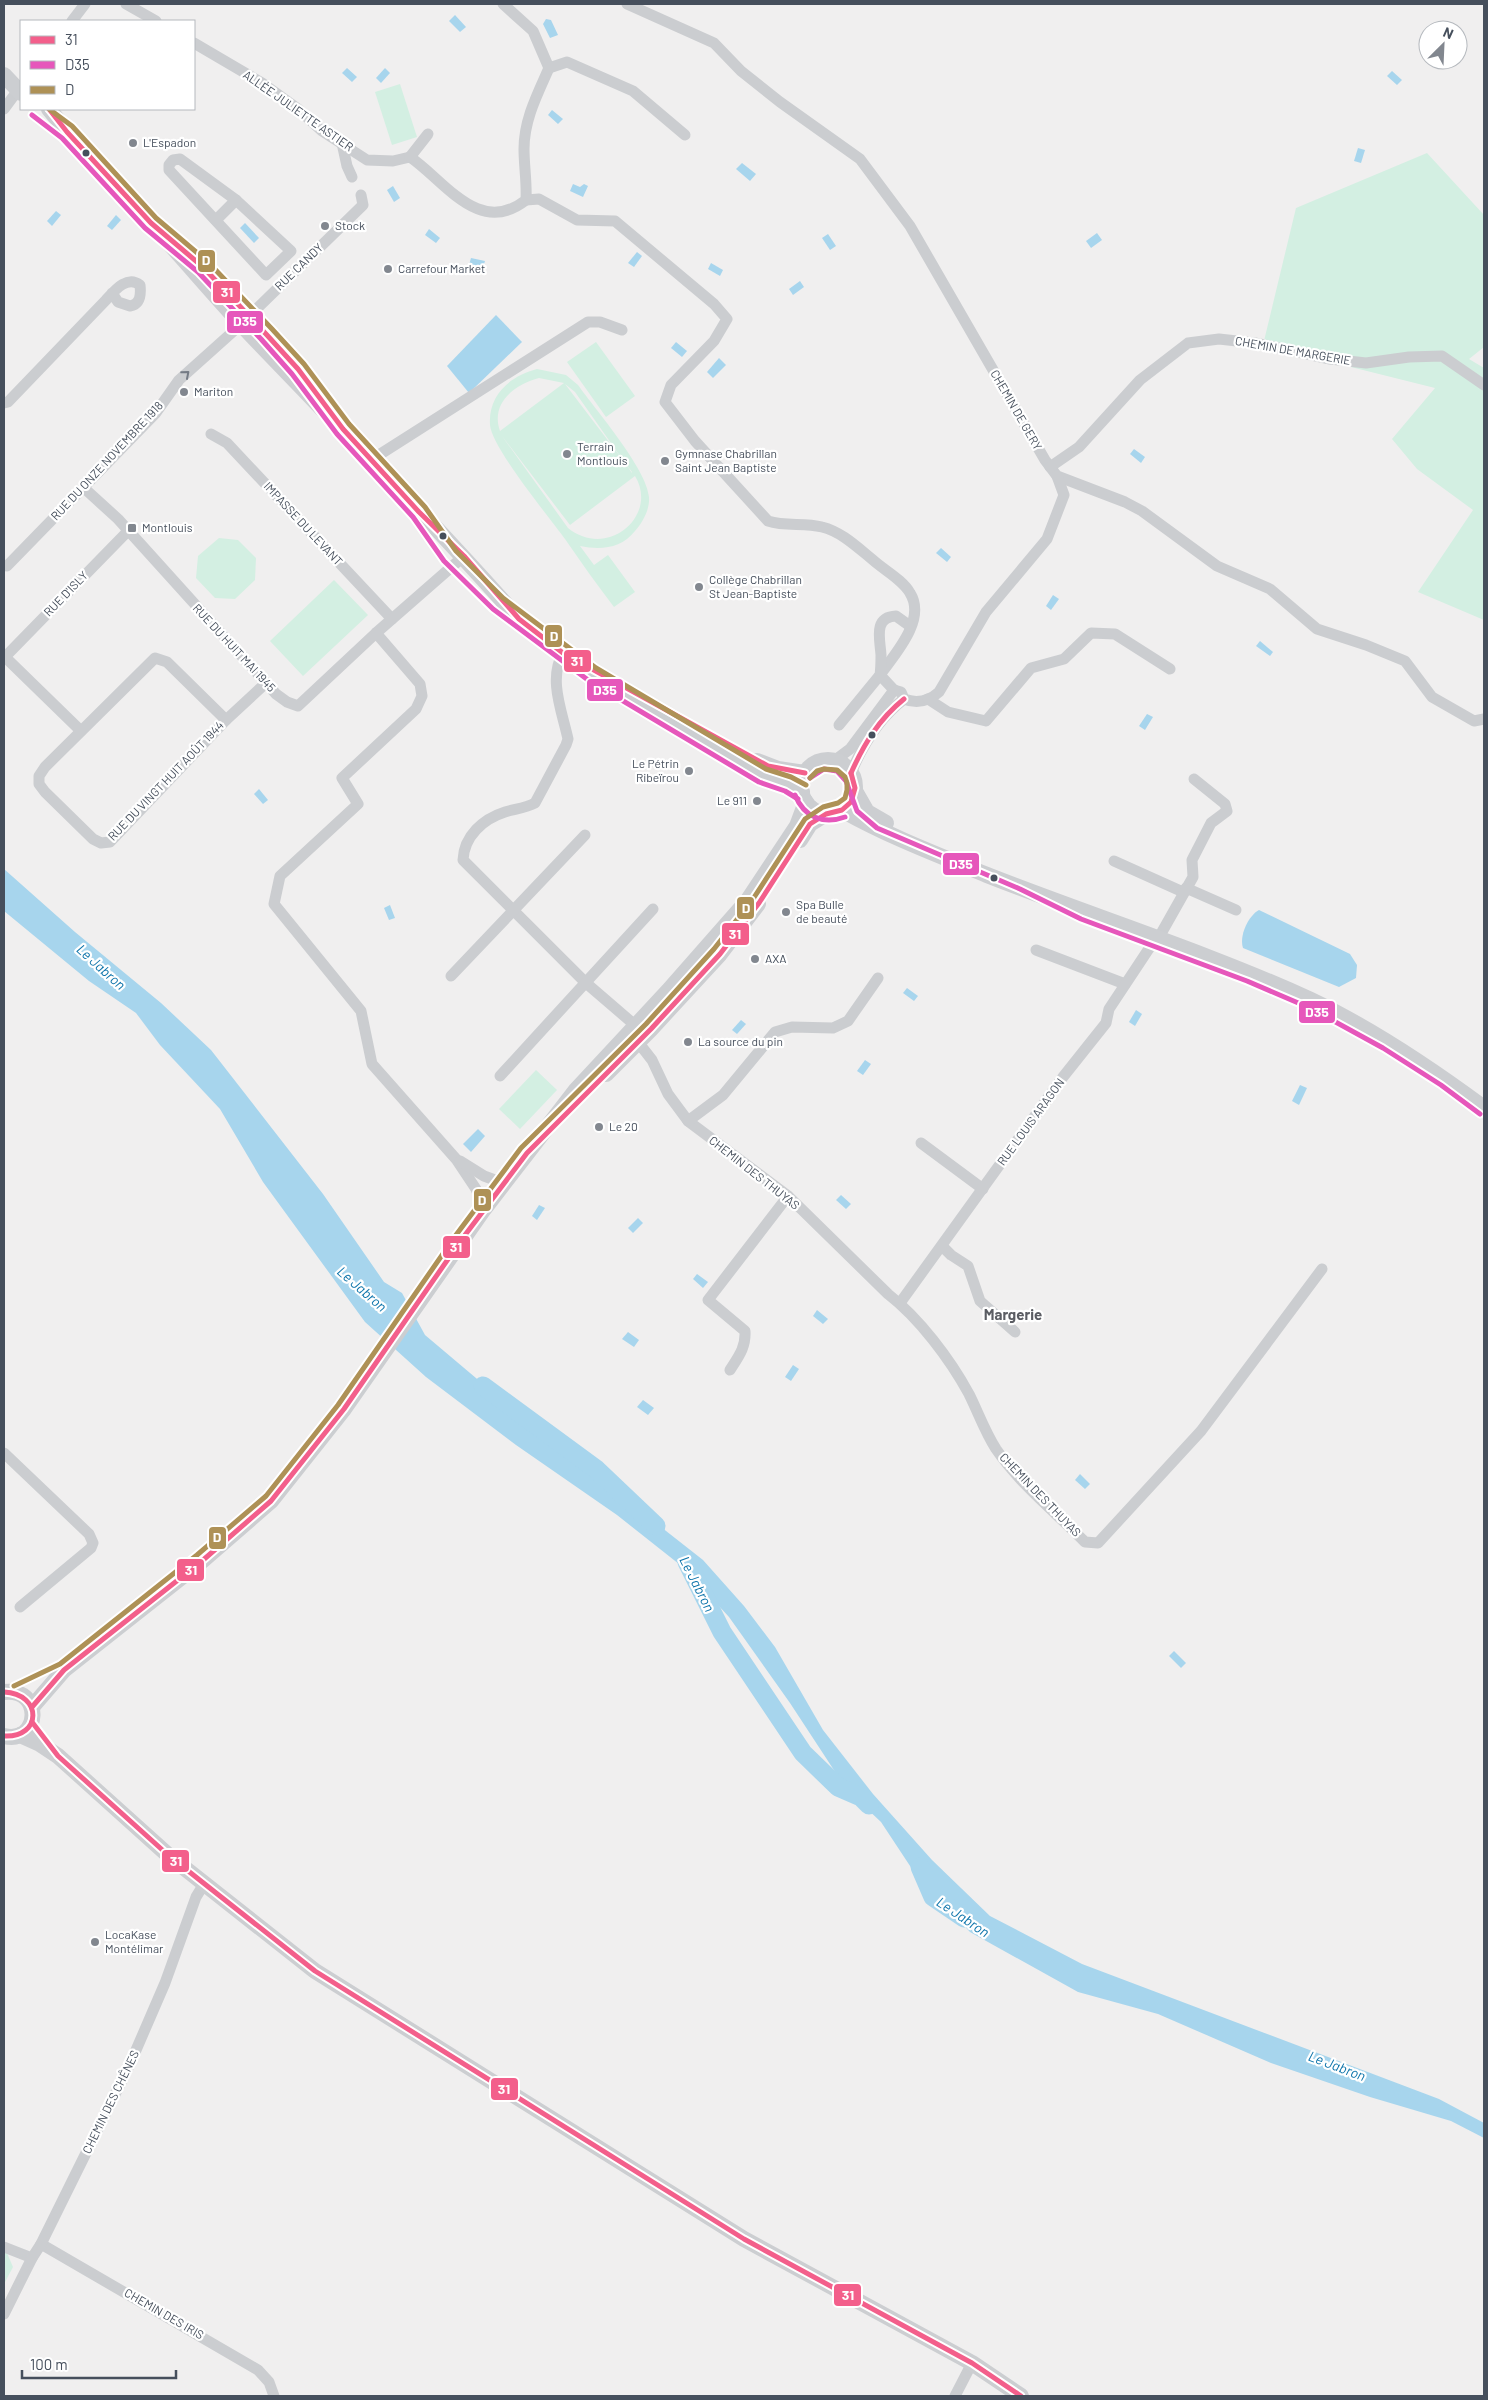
<svg xmlns="http://www.w3.org/2000/svg" width="1488" height="2400" viewBox="0 0 1488 2400" font-family="Barlow,sans-serif">
<style>
.green{fill:#d3efe2;fill-rule:evenodd}
.water{fill:#a7d5ed}
.lines{fill:none;stroke-linecap:round;stroke-linejoin:round}
.river{stroke:#a7d5ed;stroke-width:19}
.minor{stroke:#cbcdd0;stroke-width:11}
.secondary{stroke:#ccced1;stroke-width:16}
.bus-1-casing{stroke:#fff;stroke-width:9}
.bus-2-casing{stroke:#fff;stroke-width:9}
.bus-3-casing{stroke:#fff;stroke-width:9}
.bus-1{stroke:#f35f8b;stroke-width:5}
.bus-2{stroke:#e657bb;stroke-width:5}
.bus-3{stroke:#ae9156;stroke-width:5}
.oneway{stroke:#757b85}
.poi-dot{fill:#82878f;stroke:#fff;stroke-width:2}
.bus-dot{fill:#464f5c;stroke:#fff;stroke-width:2}
.labels{text-anchor:middle;stroke-width:4.5;stroke-linejoin:round;paint-order:stroke}
.street-label{font-size:12px;fill:#464f5c;stroke:#fff}
.poi-label{font-size:12px;fill:#464f5c;stroke:#fff;text-anchor:start}
.water-label{font-size:14px;font-style:italic;fill:#0b73aa;stroke:#fff}
.quarter-label{font-size:15px;font-weight:bold;fill:#5b5d63;stroke:#fff}
.line-badge{stroke:#fff;stroke-width:2}
.badge-label{font-size:14px;text-anchor:middle;font-weight:bold;fill:#fff}
</style>
<rect width="100%" height="100%" fill="#f0efef"/>
<!-- green -->
<g class="green">
<polygon points="400,84 417,137 392,145 375,92"/>
<polygon points="1427,153 1484,215 1484,347 1469,359 1484,368 1484,620 1418,592 1473,510 1417,469 1392,439 1435,388 1263,345 1296,208"/>
<polygon points="596,342 635,396 606,417 567,362"/>
<path d="M 537,369 L 566,375 L 578,385 C 595,409 647,469 649,497 C 650,509 643,522 635,531 C 621,549 600,550 580,546 L 594,565 L 608,555 L 635,592 L 614,607 C 597,585 581,562 565,539 C 549,517 492,448 490,425 C 488,395 510,376 537,369 ZM 539,378 L 564,383 L 500,431 C 490,403 515,384 539,378 ZM 565,384 L 575,392 L 632,473 L 632,472 ZM 502,436 L 570,525 L 635,476 C 659,515 608,560 568,528 Z"/>
<polygon points="219,538 238,540 256,558 255,580 235,599 215,598 196,578 198,556"/>
<polygon points="334,580 368,615 303,676 270,641"/>
<polygon points="536,1070 557,1090 520,1129 499,1109"/>
<polygon points="4,2253 7,2253 13,2267 4,2284"/>
</g>
<!-- water -->
<g class="water">
<polygon points="455,15 466,27 460,32 449,21"/>
<polygon points="546,19 551,20 558,35 550,38 543,24"/>
<polygon points="347,68 357,77 352,82 342,73"/>
<polygon points="385,68 390,73 381,83 376,78"/>
<polygon points="1392,71 1402,80 1397,85 1387,76"/>
<polygon points="552,110 563,119 558,124 548,115"/>
<polygon points="1358,148 1365,150 1361,163 1354,161"/>
<polygon points="742,163 756,174 750,181 736,169"/>
<polygon points="573,184 580,187 584,184 588,186 583,197 570,191"/>
<polygon points="393,186 400,198 394,202 387,190"/>
<polygon points="56,211 61,215 52,226 47,221"/>
<polygon points="116,215 121,220 112,230 107,226"/>
<polygon points="245,223 259,238 254,243 240,228"/>
<polygon points="429,229 440,238 436,243 425,235"/>
<polygon points="1097,233 1102,240 1091,248 1086,241"/>
<polygon points="828,234 836,246 830,250 822,238"/>
<polygon points="637,252 642,256 634,267 628,263"/>
<polygon points="471,258 485,261 483,268 469,265"/>
<polygon points="711,263 723,270 720,276 708,269"/>
<polygon points="800,281 804,287 793,295 789,289"/>
<polygon points="496,315 522,342 469,393 447,366"/>
<polygon points="676,342 687,351 682,357 671,348"/>
<polygon points="719,358 726,365 713,378 707,372"/>
<polygon points="1134,449 1145,457 1141,463 1130,454"/>
<polygon points="941,548 951,557 947,562 936,553"/>
<polygon points="1053,595 1059,599 1051,610 1046,606"/>
<polygon points="1260,641 1273,652 1270,656 1256,646"/>
<polygon points="1147,714 1153,717 1145,730 1139,726"/>
<polygon points="259,789 268,800 263,804 254,794"/>
<polygon points="4,869 75,932 161,1003 211,1050 323,1194 384,1282 402,1293 425,1335 540,1432 703,1560 744,1606 775,1647 823,1730 873,1794 932,1860 990,1916 1082,1964 1439,2099 1484,2123 1484,2138 1451,2121 1370,2097 1271,2063 1158,2014 1078,1992 970,1932 916,1875 881,1822 847,1790 790,1703 729,1617 684,1568 617,1515 516,1445 426,1377 365,1322 263,1182 220,1109 160,1045 136,1013 89,981 4,911"/>
<polygon points="390,905 395,918 389,920 384,908"/>
<path d="M 1259,910 L 1350,954 L 1357,965 L 1356,978 L 1339,987 L 1243,948 C 1239,936 1248,916 1259,910 Z"/>
<polygon points="907,988 918,996 914,1001 903,993"/>
<polygon points="1136,1010 1142,1014 1135,1026 1129,1022"/>
<polygon points="741,1020 746,1024 737,1034 732,1030"/>
<polygon points="865,1060 871,1064 863,1075 857,1071"/>
<polygon points="1300,1085 1307,1088 1299,1105 1292,1101"/>
<polygon points="478,1129 485,1136 471,1152 463,1144"/>
<polygon points="841,1195 851,1204 846,1209 836,1200"/>
<polygon points="539,1205 545,1208 537,1220 532,1216"/>
<polygon points="638,1218 643,1223 633,1233 628,1228"/>
<polygon points="697,1274 708,1282 703,1288 693,1279"/>
<polygon points="817,1310 828,1319 823,1324 813,1316"/>
<polygon points="628,1332 639,1340 634,1347 622,1339"/>
<polygon points="793,1365 799,1369 791,1381 785,1377"/>
<polygon points="643,1400 654,1408 648,1415 637,1407"/>
<polygon points="1080,1474 1090,1484 1085,1489 1075,1480"/>
<polygon points="1174,1651 1186,1663 1181,1668 1169,1656"/>
</g>
<g class="lines">
<!-- river -->
<g class="river">
<polyline points="483,1386 596,1469 656,1526"/>
<polyline points="687,1562 722,1632 803,1753 838,1787 861,1797 869,1805"/>
<polyline points="920,1867 933,1897 964,1918"/>
</g>
<!-- minor -->
<g class="minor">
<polyline points="126,4 156,21"/>
<polyline points="627,4 714,43 741,71 780,102 860,159 910,226 1045,460 1057,476 1125,502 1142,511 1217,566 1270,589 1317,629 1366,645 1405,661 1432,697 1474,721 1484,719"/>
<polyline points="72,21 85,4"/>
<path d="M 194,43 L 262,83 L 298,109 L 322,131 L 367,160 L 393,161 L 410,157 C 445,181 479,237 526,200 C 527,183 524,166 524,149 C 524,120 537,95 549,68 L 533,31 L 503,4"/>
<polyline points="549,68 567,62 633,91 685,135"/>
<polyline points="4,109 21,86"/>
<polyline points="342,143 347,166 352,177"/>
<polyline points="410,157 428,134"/>
<polygon points="180,159 236,200 291,251 266,275 169,170 169,165 173,160"/>
<path d="M 526,200 L 539,199 L 577,220 L 615,221 L 714,304 L 727,319 L 714,341 L 671,385 L 665,402 L 695,441 L 768,521 C 786,527 804,522 822,527 C 842,532 857,547 873,560 C 884,570 903,580 910,593 C 927,620 894,655 880,675 L 894,690"/>
<polyline points="216,220 236,200"/>
<path d="M 4,403 L 8,402 L 106,300 C 115,290 127,275 140,285 C 141,294 141,304 130,306 L 118,302 L 112,293"/>
<polyline points="211,434 227,443 392,619"/>
<polyline points="371,460 588,322 600,322 622,330"/>
<polyline points="1050,467 1079,447 1140,380 1188,343 1219,339 1255,343 1330,359 1366,363 1409,357 1442,356 1484,385"/>
<polyline points="84,488 118,519 276,694 287,702 298,706 376,633 464,556"/>
<polyline points="7,566 155,414 179,380 237,328 363,205 361,195"/>
<polyline points="376,633 420,684 422,696 416,709 342,778 358,804 280,876 274,904 361,1011 372,1064 456,1159 476,1189 484,1209"/>
<path d="M 563,653 C 548,679 562,711 568,739 L 566,745 L 535,803 C 526,808 515,809 505,812 C 483,819 464,836 463,860 L 586,983 L 636,1026"/>
<polyline points="4,656 81,731"/>
<polyline points="4,658 128,531"/>
<polygon points="155,658 167,662 226,720 110,842 101,843 93,839 45,792 39,784 39,776 45,767"/>
<path d="M 894,690 L 901,692 L 904,699 C 917,704 929,701 939,692 L 986,612 L 1047,539 L 1064,495 L 1057,476"/>
<polyline points="928,699 948,712 986,721 1031,668 1064,659 1091,633 1115,634 1170,669"/>
<polyline points="226,720 266,683"/>
<path d="M 839,725 L 880,675 C 881,668 881,661 881,655 C 880,639 873,617 896,616 L 910,626"/>
<polyline points="834,761 850,749 894,690"/>
<path d="M 851,773 C 863,744 879,718 904,699"/>
<polyline points="1114,861 1183,892"/>
<polyline points="1186,888 1236,910"/>
<polyline points="1158,939 1193,877 1192,860 1211,823 1227,811 1225,804 1194,779"/>
<polyline points="1036,950 1125,984"/>
<polyline points="451,976 585,835"/>
<path d="M 634,1037 L 652,1060 L 668,1094 L 688,1121 L 788,1196 L 888,1294 C 919,1318 950,1359 969,1394 C 978,1412 985,1432 996,1449 C 1020,1484 1055,1512 1085,1542 L 1098,1543 L 1201,1431 L 1322,1269"/>
<polyline points="500,1076 653,909"/>
<polyline points="688,1121 723,1095 775,1032 792,1027 833,1028 848,1021 878,978"/>
<polyline points="921,1143 983,1189"/>
<polyline points="460,1161 484,1176 503,1183"/>
<polyline points="943,1247 951,1255 968,1266 980,1301 1015,1332"/>
<polyline points="900,1303 1063,1077 1106,1023 1109,1009 1156,938"/>
<path d="M 730,1370 C 739,1356 746,1347 745,1331 L 708,1300 L 788,1196"/>
<polyline points="4,1453 89,1534 93,1543 91,1548 20,1607"/>
<polyline points="41,2244 258,2370 269,2382 274,2396"/>
<polyline points="4,2247 32,2258"/>
<polyline points="4,2314 32,2258 41,2244 130,2064 165,1983 196,1897 204,1884"/>
<polyline points="955,2396 972,2363"/>
</g>
<!-- secondary -->
<g class="secondary">
<polyline points="4,75 21,93"/>
<path d="M 49,109 C 80,148 116,184 149,221 C 185,260 219,301 255,339 C 344,432 434,523 519,619"/>
<polyline points="228,294 286,356"/>
<polyline points="511,613 537,635 592,674 763,776 788,784 802,792"/>
<circle cx="828" cy="787" r="27"/>
<polyline points="757,761 778,769 805,773"/>
<polyline points="855,791 867,812 886,823"/>
<path d="M 842,810 C 888,836 938,855 987,875 C 1094,917 1206,952 1311,1000 C 1372,1029 1430,1068 1484,1108"/>
<polyline points="800,840 810,824 826,814"/>
<polyline points="606,1074 651,1029 720,954 758,904"/>
<path d="M 4,1692 C 44,1687 40,1745 4,1736"/>
<polyline points="32,1707 64,1670 202,1561 271,1501 344,1409 484,1209 576,1090 668,991 748,900 797,826 806,802"/>
<polyline points="20,1735 40,1744 58,1756 168,1855 315,1971 744,2239 972,2363 1021,2396"/>
</g>
<defs>
<g id="bus-1">
<polyline points="49,109 67,132 151,223 203,267 266,334 298,369 343,429 419,512 464,556 519,619 563,653 768,766 805,773"/>
<path d="M 851,773 C 864,744 879,719 904,699"/>
<path d="M 4,1692 C 43,1694 42,1738 4,1736"/>
<polyline points="32,1707 64,1670 202,1561 271,1501 344,1409 462,1239 527,1153 651,1029 720,954 759,903 810,824 826,814 842,810 851,802 855,788 851,773"/>
<polyline points="32,1722 58,1756 168,1855 315,1971 744,2239 972,2363 1021,2396"/>
</g>
<g id="bus-2">
<polyline points="32,115 62,138 145,228 198,272 261,339 292,374 337,434 413,517 444,561 493,609 588,680 759,782 785,791 798,799"/>
<polyline points="810,778 824,769 837,771 846,781 857,811 877,828 1020,889 1081,919 1247,981 1310,1008 1383,1048 1441,1085 1480,1114"/>
<path d="M 795,795 C 804,817 823,825 845,817"/>
</g>
<g id="bus-3">
<polyline points="49,109 72,126 156,218 208,262 272,329 304,364 349,424 425,507 456,551 503,598 596,668 766,769 791,777 806,785"/>
<polyline points="14,1686 60,1664 197,1555 266,1496 338,1405 456,1235 521,1148 646,1024 714,949 753,899 805,819 823,807 838,803 845,798 847,790 847,783 845,777 837,770 824,769 817,771 810,778"/>
</g>
</defs>
<!-- bus-1 casing -->
<use href="#bus-1" class="bus-1-casing"/>
<!-- bus-2 casing -->
<use href="#bus-2" class="bus-2-casing"/>
<!-- bus-3 casing -->
<use href="#bus-3" class="bus-3-casing"/>
<!-- bus-1 -->
<use href="#bus-1" class="bus-1"/>
<!-- bus-2 -->
<use href="#bus-2" class="bus-2"/>
<!-- bus-3 -->
<use href="#bus-3" class="bus-3"/>
</g>
<!-- one-way arrows -->
<defs><path id="oneway-chevron" d="M-2-3.5L2.5 0L-2 3.5" fill="none" stroke-width="1.6" stroke-linecap="round" stroke-linejoin="round" transform="scale(1.25)"/></defs>
<use class="oneway" href="#oneway-chevron" transform="translate(186 374) rotate(-41)"/>
<!-- markers -->
<g class="poi-dot">
<circle cx="133" cy="143" r="5"/>
<circle cx="325" cy="226" r="5"/>
<circle cx="388" cy="269" r="5"/>
<circle cx="184" cy="392" r="5"/>
<circle cx="567" cy="454" r="5"/>
<circle cx="665" cy="461" r="5"/>
<rect x="127" y="523" width="10" height="10" rx="2.5"/>
<circle cx="699" cy="587" r="5"/>
<circle cx="689" cy="771" r="5"/>
<circle cx="757" cy="801" r="5"/>
<circle cx="786" cy="912" r="5"/>
<circle cx="755" cy="959" r="5"/>
<circle cx="688" cy="1042" r="5"/>
<circle cx="599" cy="1127" r="5"/>
<circle cx="95" cy="1942" r="5"/>
</g>
<g class="bus-dot">
<circle cx="86" cy="153" r="4.5"/>
<circle cx="443" cy="536" r="4.5"/>
<circle cx="872" cy="735" r="4.5"/>
<circle cx="994" cy="878" r="4.5"/>
</g>
<g class="labels">
<!-- street labels -->
<g class="street-label">
<text transform="translate(298 111) rotate(35)" y="4">ALLÉE JULIETTE ASTIER</text>
<text transform="translate(299 267) rotate(-44)" y="4">RUE CANDY</text>
<text transform="translate(1293 351) rotate(10)" y="4">CHEMIN DE MARGERIE</text>
<text transform="translate(1016 410) rotate(60)" y="4">CHEMIN DE GERY</text>
<text transform="translate(107 461) rotate(-47)" y="4">RUE DU ONZE NOVEMBRE 1918</text>
<text transform="translate(303 524) rotate(47)" y="4">IMPASSE DU LEVANT</text>
<text transform="translate(66 594) rotate(-46)" y="4">RUE D'ISLY</text>
<text transform="translate(234 648) rotate(47)" y="4">RUE DU HUIT MAI 1945</text>
<text transform="translate(166 781) rotate(-46)" y="4">RUE DU VINGT HUIT AOÛT 1944</text>
<text transform="translate(1031 1122) rotate(-54)" y="4">RUE LOUIS ARAGON</text>
<text transform="translate(754 1173) rotate(38)" y="4">CHEMIN DES THUYAS</text>
<text transform="translate(1040 1495) rotate(46)" y="4">CHEMIN DES THUYAS</text>
<text transform="translate(111 2102) rotate(-64)" y="4">CHEMIN DES CHÊNES</text>
<text transform="translate(164 2314) rotate(30)" y="4">CHEMIN DES IRIS</text>
</g>
<!-- poi labels -->
<g class="poi-label">
<text x="143" y="147">L'Espadon</text>
<text x="335" y="230">Stock</text>
<text x="398" y="273">Carrefour Market</text>
<text x="194" y="396">Mariton</text>
<text x="577" y="451">Terrain<tspan x="577" dy="14">Montlouis</tspan></text>
<text x="675" y="458">Gymnase Chabrillan<tspan x="675" dy="14">Saint Jean Baptiste</tspan></text>
<text x="142" y="532">Montlouis</text>
<text x="709" y="584">Collège Chabrillan<tspan x="709" dy="14">St Jean-Baptiste</tspan></text>
<text x="679" y="768" text-anchor="end">Le Pétrin<tspan x="679" dy="14">Ribeïrou</tspan></text>
<text x="747" y="805" text-anchor="end">Le 911</text>
<text x="796" y="909">Spa Bulle<tspan x="796" dy="14">de beauté</tspan></text>
<text x="765" y="963">AXA</text>
<text x="698" y="1046">La source du pin</text>
<text x="609" y="1131">Le 20</text>
<text x="105" y="1939">LocaKase<tspan x="105" dy="14">Montélimar</tspan></text>
</g>
<!-- water labels -->
<g class="water-label">
<text transform="translate(101 967) rotate(42)" y="5">Le Jabron</text>
<text transform="translate(362 1289) rotate(41)" y="5">Le Jabron</text>
<text transform="translate(697 1584) rotate(63)" y="5">Le Jabron</text>
<text transform="translate(963 1917) rotate(34)" y="5">Le Jabron</text>
<text transform="translate(1337 2066) rotate(21)" y="5">Le Jabron</text>
</g>
<!-- quarter labels -->
<g class="quarter-label">
<text x="1013" y="1320">Margerie</text>
</g>
</g>
<g class="line-badge">
<rect x="197" y="249" width="19" height="24" rx="5" fill="#ae9156"/>
<rect x="212" y="280" width="29" height="24" rx="5" fill="#f35f8b"/>
<rect x="226" y="310" width="38" height="24" rx="5" fill="#e657bb"/>
<rect x="544" y="624" width="19" height="24" rx="5" fill="#ae9156"/>
<rect x="563" y="649" width="29" height="24" rx="5" fill="#f35f8b"/>
<rect x="586" y="678" width="38" height="24" rx="5" fill="#e657bb"/>
<rect x="942" y="852" width="38" height="24" rx="5" fill="#e657bb"/>
<rect x="736" y="896" width="19" height="24" rx="5" fill="#ae9156"/>
<rect x="721" y="922" width="29" height="24" rx="5" fill="#f35f8b"/>
<rect x="1298" y="1000" width="38" height="24" rx="5" fill="#e657bb"/>
<rect x="473" y="1188" width="19" height="24" rx="5" fill="#ae9156"/>
<rect x="442" y="1235" width="29" height="24" rx="5" fill="#f35f8b"/>
<rect x="208" y="1526" width="19" height="24" rx="5" fill="#ae9156"/>
<rect x="176" y="1558" width="29" height="24" rx="5" fill="#f35f8b"/>
<rect x="161" y="1849" width="29" height="24" rx="5" fill="#f35f8b"/>
<rect x="490" y="2077" width="29" height="24" rx="5" fill="#f35f8b"/>
<rect x="833" y="2283" width="29" height="24" rx="5" fill="#f35f8b"/>
</g>
<g class="badge-label">
<text x="206" y="265">D</text>
<text x="227" y="297">31</text>
<text x="245" y="326">D35</text>
<text x="554" y="641">D</text>
<text x="577" y="666">31</text>
<text x="605" y="695">D35</text>
<text x="961" y="869">D35</text>
<text x="746" y="913">D</text>
<text x="735" y="939">31</text>
<text x="1317" y="1017">D35</text>
<text x="482" y="1205">D</text>
<text x="456" y="1252">31</text>
<text x="217" y="1542">D</text>
<text x="191" y="1575">31</text>
<text x="176" y="1866">31</text>
<text x="504" y="2094">31</text>
<text x="848" y="2300">31</text>
</g>
<!-- border -->
<rect width="1488" height="2400" fill="none" stroke="#464f5c" stroke-width="10"/>
<!-- legend -->
<rect x="20" y="20" width="175" height="90" fill="#ffffff" stroke="#b5b9be"/>
<rect x="30" y="36" width="25" height="8" fill="#f35f8b" stroke="#b5b9be"/>
<text x="65" y="45" font-size="15" fill="#464f5c">31</text>
<rect x="30" y="61" width="25" height="8" fill="#e657bb" stroke="#b5b9be"/>
<text x="65" y="70" font-size="15" fill="#464f5c">D35</text>
<rect x="30" y="86" width="25" height="8" fill="#ae9156" stroke="#b5b9be"/>
<text x="65" y="95" font-size="15" fill="#464f5c">D</text>
<!-- north arrow -->
<g transform="translate(1443 45) rotate(24)"><circle r="24" fill="#ffffff" stroke="#b5b9be"/>
<path d="M0-4L9 19L0 12L-9 19Z" fill="#82878f"/>
<text y="-8" font-size="14" font-weight="bold" text-anchor="middle" fill="#464f5c">N</text>
</g>
<!-- scale -->
<path d="M22 2370v8h154v-8" fill="none" stroke="#464f5c" stroke-width="2.5"/>
<text x="30" y="2370" font-size="15" fill="#464f5c" stroke="#ffffff" stroke-width="4" paint-order="stroke">100 m</text>
</svg>
